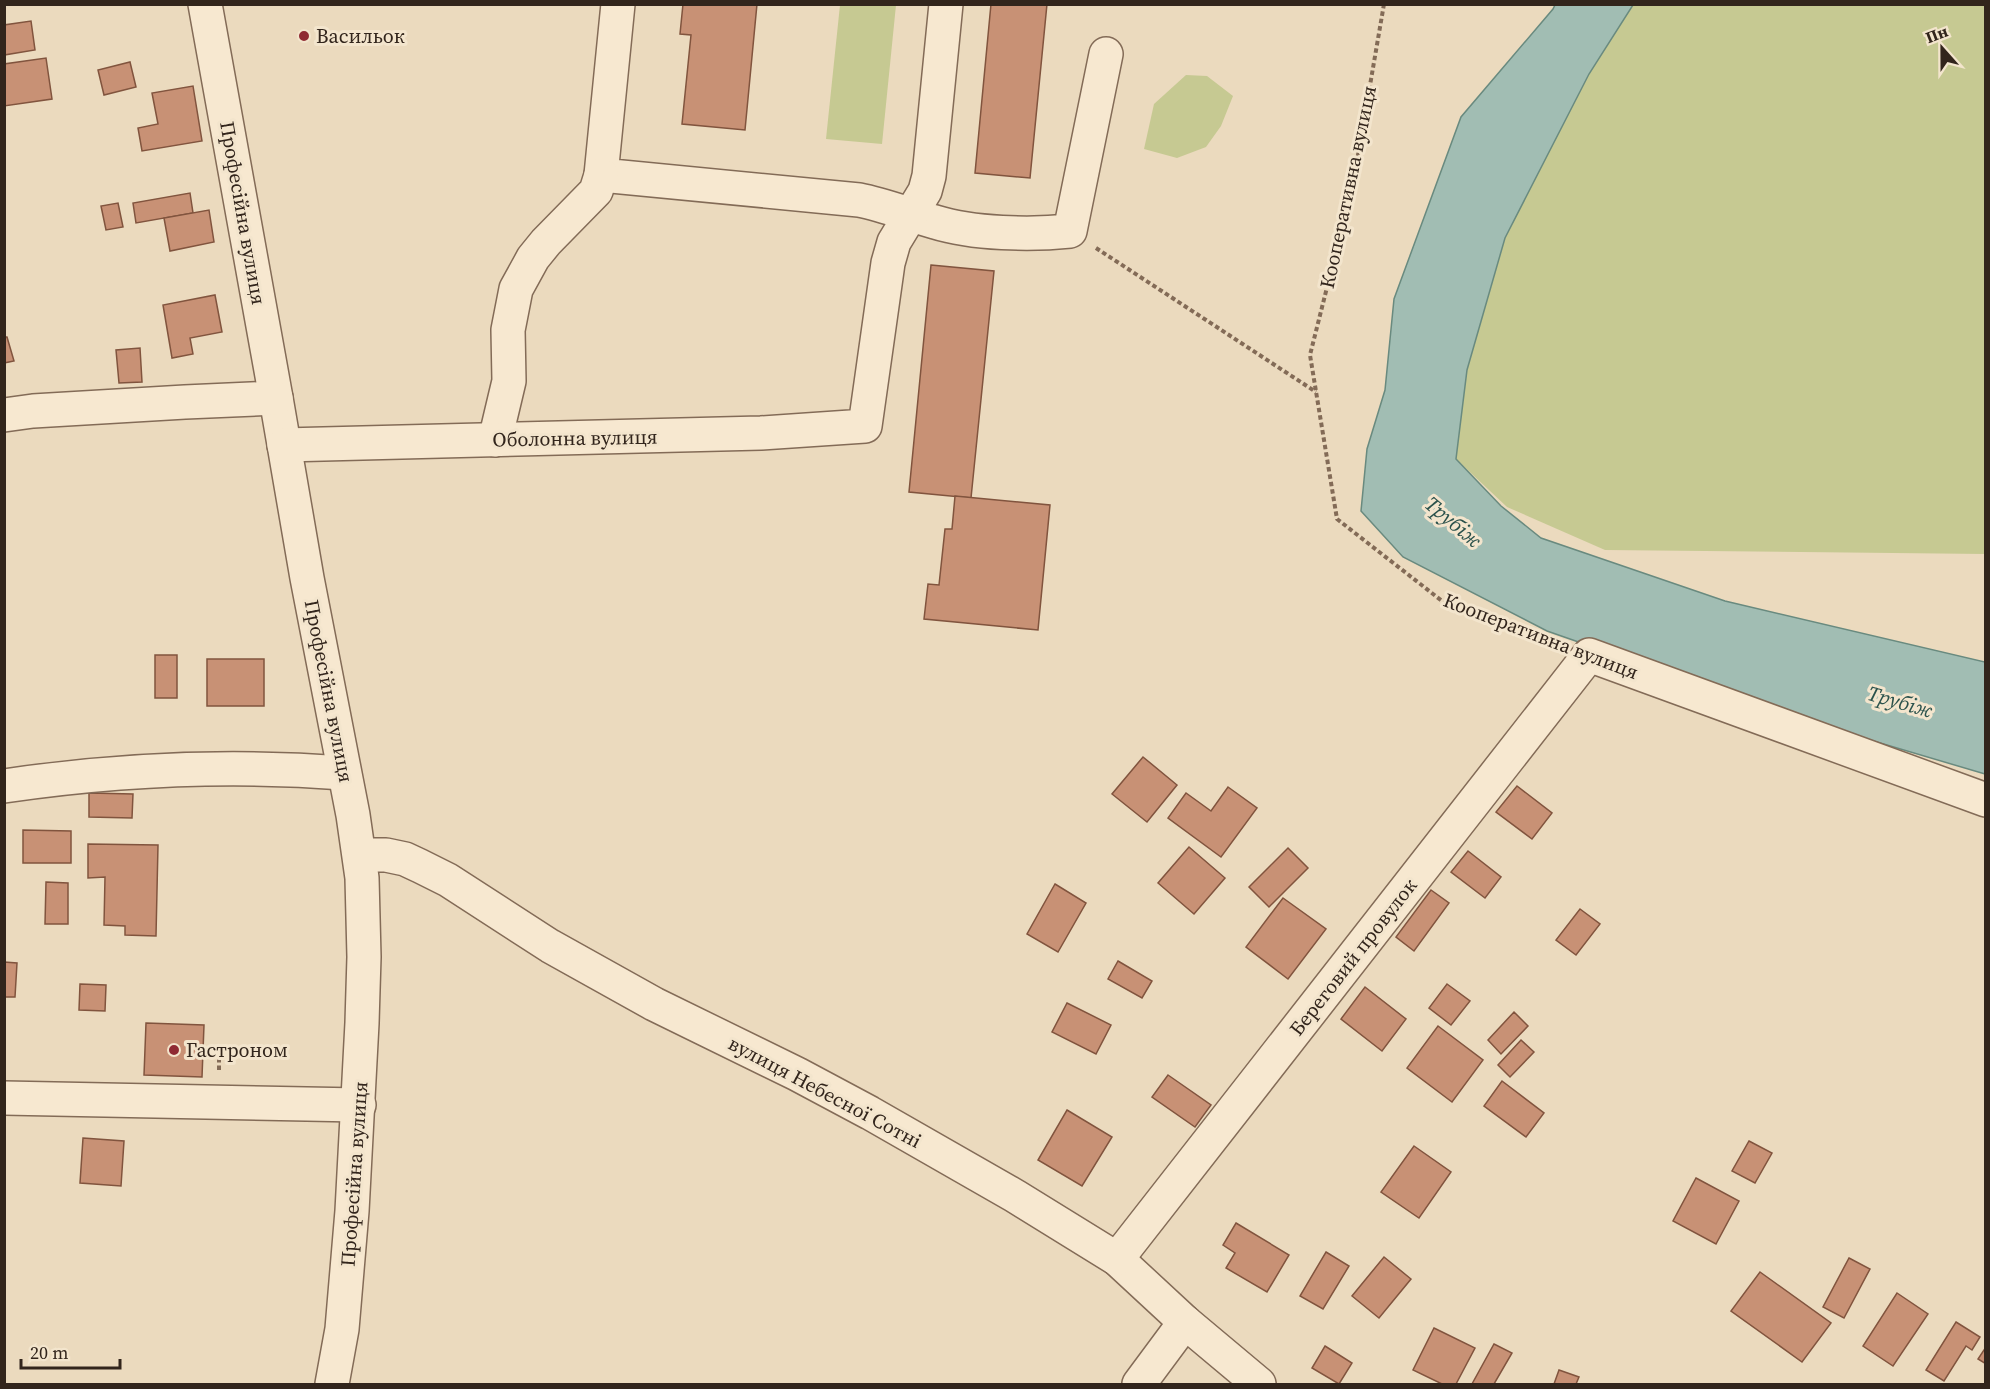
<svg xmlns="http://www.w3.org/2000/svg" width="1990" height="1389" viewBox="0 0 1990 1389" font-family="'Source Serif 4',serif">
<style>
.green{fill:#c6c992}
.water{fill:#a1bdb3;stroke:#698a7f;stroke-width:1.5}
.building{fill:#c89175;stroke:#81543e;stroke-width:1.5}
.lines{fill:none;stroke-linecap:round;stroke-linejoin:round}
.minor-casing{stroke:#836b57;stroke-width:36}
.path{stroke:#836b57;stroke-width:4;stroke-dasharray:4.5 3;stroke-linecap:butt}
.minor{stroke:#f7e8d0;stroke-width:33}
.poi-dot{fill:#8f2a32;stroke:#f3e5cd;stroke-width:2}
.labels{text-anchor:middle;stroke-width:6;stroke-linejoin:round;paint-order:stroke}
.poi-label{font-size:20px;fill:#32251c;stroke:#f3e5cd;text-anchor:start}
.street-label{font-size:20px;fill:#32251c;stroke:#f3e5cd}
.water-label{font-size:21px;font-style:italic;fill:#2b524c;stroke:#f3e5cd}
</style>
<rect width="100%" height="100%" fill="#ebdabe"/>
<!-- green -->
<g class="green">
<polygon points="840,5 896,5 882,144 826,139"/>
<polygon points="1633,5 1985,5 1985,554 1605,550 1507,507 1456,459 1467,370 1505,238 1589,74"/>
<polygon points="1186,75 1207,76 1233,96 1221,126 1206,147 1177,158 1144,149 1154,104"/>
</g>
<!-- water -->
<polygon class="water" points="1555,5 1633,5 1589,74 1505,238 1467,370 1456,459 1501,506 1541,538 1725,601 1985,662 1985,774 1799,719 1547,631 1403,557 1361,511 1367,449 1385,390 1394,299 1461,117 1553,9"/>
<!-- building -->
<g class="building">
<polygon points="683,4 757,4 745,130 682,124 691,35 680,34"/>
<polygon points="991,4 1047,4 1030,178 975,173"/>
<polygon points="31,21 35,50 4,55 4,25"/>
<polygon points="46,58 52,99 4,106 4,64"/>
<polygon points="130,62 136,87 104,95 98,70"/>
<polygon points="193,86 202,141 142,151 138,128 158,124 152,93"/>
<polygon points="190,193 193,213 136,223 133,203"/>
<polygon points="118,203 123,227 106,230 101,206"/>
<polygon points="209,210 214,242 170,251 164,218"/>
<polygon points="931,265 994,271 971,498 909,492"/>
<polygon points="215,295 222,332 190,338 193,354 172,358 163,305"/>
<polygon points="4,337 7,337 14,361 4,363"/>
<polygon points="140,348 142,382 119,383 116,350"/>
<polygon points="955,496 1050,505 1038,630 924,619 928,584 939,585 945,529 952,529"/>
<rect x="155" y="655" width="22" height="43"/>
<rect x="207" y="659" width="57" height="47"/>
<polygon points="1143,757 1177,785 1147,822 1112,794"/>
<polygon points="1517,786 1552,813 1532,839 1496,812"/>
<polygon points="1228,787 1257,808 1221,857 1168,818 1186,793 1211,811"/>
<polygon points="89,793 133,794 132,818 89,817"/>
<polygon points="23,830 71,831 71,863 23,863"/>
<polygon points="88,844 158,845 156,936 125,935 125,926 104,925 105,877 88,878"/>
<polygon points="1189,847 1225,878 1194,914 1158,883"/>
<polygon points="1288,848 1308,868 1269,907 1249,887"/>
<polygon points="1468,851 1501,877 1485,898 1451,872"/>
<polygon points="46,882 68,883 68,924 45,924"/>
<polygon points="1055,884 1086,903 1058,952 1027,934"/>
<polygon points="1431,890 1449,903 1414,951 1396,937"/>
<polygon points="1283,898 1326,929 1288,979 1246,947"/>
<polygon points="1580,909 1600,924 1576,955 1556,940"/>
<polygon points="1118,961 1152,981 1142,998 1108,979"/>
<polygon points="4,962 17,963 15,997 4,997"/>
<polygon points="80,984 106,985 105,1011 79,1010"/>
<polygon points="1447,984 1470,1001 1451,1025 1429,1008"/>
<polygon points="1365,987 1406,1019 1382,1051 1341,1019"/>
<polygon points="1067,1003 1111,1025 1096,1054 1052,1032"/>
<polygon points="1514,1012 1528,1026 1501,1054 1488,1040"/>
<polygon points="146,1023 204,1025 202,1077 144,1075"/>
<polygon points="1438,1026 1483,1060 1452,1102 1407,1068"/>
<polygon points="1521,1040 1534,1052 1510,1077 1498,1065"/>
<polygon points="1168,1075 1211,1105 1195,1127 1152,1097"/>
<polygon points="1502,1081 1544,1113 1526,1137 1484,1106"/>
<polygon points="1067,1110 1112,1137 1082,1186 1038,1160"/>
<polygon points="83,1138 124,1141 121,1186 80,1183"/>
<polygon points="1749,1141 1772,1153 1755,1183 1732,1171"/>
<polygon points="1414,1146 1451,1172 1419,1218 1381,1192"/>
<polygon points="1696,1178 1739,1201 1716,1244 1673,1221"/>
<polygon points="1236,1223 1289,1255 1267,1292 1226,1268 1235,1253 1223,1245"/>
<polygon points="1326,1252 1349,1266 1323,1309 1300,1296"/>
<polygon points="1384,1257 1411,1279 1379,1318 1352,1296"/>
<polygon points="1849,1258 1870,1269 1844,1318 1823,1307"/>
<polygon points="1760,1272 1831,1323 1802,1362 1731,1311"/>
<polygon points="1897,1293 1928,1314 1893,1366 1863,1346"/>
<polygon points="1956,1322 1980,1337 1972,1350 1966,1346 1944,1381 1926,1370"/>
<polygon points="1434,1328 1475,1348 1456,1384 1442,1384 1413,1370"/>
<polygon points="1494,1344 1512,1353 1494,1384 1472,1384"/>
<polygon points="1325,1346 1352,1363 1339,1384 1312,1368"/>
<polygon points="1986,1347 1986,1364 1978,1359"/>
<polygon points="1559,1370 1579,1377 1576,1384 1554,1384"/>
</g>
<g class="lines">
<defs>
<g id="minor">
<polyline points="205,4 276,398 307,578 353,815 362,878 364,957 362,1023 352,1211 342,1329 332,1384"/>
<path d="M 618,4 L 601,175 L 859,200 C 885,205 909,215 935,222 C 973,234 1031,235 1070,231 L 1106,54"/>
<polyline points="4,415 33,411 185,402 276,398"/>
<polyline points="495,440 509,381 508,330 516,289 533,258 546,242 596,191 601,175"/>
<polyline points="284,445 761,433 865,426 888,263 894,242 925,191 929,176 946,4"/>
<path d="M 4,786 C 119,769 228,764 344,773"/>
<polyline points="360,855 386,855 405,859 420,866 448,880 550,946 654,1004 797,1074 870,1113 1015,1196 1117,1259 1185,1322 1259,1384"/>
<polyline points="4,1098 359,1105"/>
<polyline points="1117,1259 1589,655 1986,800"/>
<polyline points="1139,1384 1185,1322"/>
</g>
</defs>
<!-- minor casing -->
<use href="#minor" class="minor-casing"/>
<!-- path -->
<g class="path">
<polyline points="1384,4 1353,184 1310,355 1337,519 1442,601 1556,643"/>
<polyline points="1096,248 1316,392"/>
<polyline points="219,1070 219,1053"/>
</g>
<!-- minor -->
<use href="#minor" class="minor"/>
</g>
<!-- markers -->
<g class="poi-dot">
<circle cx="304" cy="36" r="6"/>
<circle cx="174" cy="1050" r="6"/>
</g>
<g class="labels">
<!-- poi labels -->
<g class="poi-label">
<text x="316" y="43">Васильок</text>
<text x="186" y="1057">Гастроном</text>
</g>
<!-- street labels -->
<g class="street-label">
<text transform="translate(1348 187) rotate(-78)" y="7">Кооперативна вулиця</text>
<text transform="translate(243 213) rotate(80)" y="7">Професійна вулиця</text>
<text transform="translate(575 438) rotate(-1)" y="7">Оболонна вулиця</text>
<text transform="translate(1541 636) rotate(21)" y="7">Кооперативна вулиця</text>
<text transform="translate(329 691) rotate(79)" y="7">Професійна вулиця</text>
<text transform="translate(1353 957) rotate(-52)" y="7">Береговий провулок</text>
<text transform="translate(825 1092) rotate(28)" y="7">вулиця Небесної Сотні</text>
<text transform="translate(354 1174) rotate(-86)" y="7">Професійна вулиця</text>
</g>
<!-- water labels -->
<g class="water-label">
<text transform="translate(1453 522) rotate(40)" y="7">Трубіж</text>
<text transform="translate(1900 702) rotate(16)" y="7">Трубіж</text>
</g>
</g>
<!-- border -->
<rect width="1990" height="1389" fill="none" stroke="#32251c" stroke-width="12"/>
<!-- north arrow -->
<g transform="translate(1942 48) rotate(339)" stroke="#f3e5cd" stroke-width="4.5" paint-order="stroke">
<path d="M0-4.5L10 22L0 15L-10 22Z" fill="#32251c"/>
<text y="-9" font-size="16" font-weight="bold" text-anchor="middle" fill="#32251c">Пн</text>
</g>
<!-- scale -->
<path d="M21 1359v9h99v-9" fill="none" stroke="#32251c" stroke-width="3"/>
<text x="30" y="1359" font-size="18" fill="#32251c" stroke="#f3e5cd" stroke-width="4.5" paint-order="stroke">20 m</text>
</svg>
